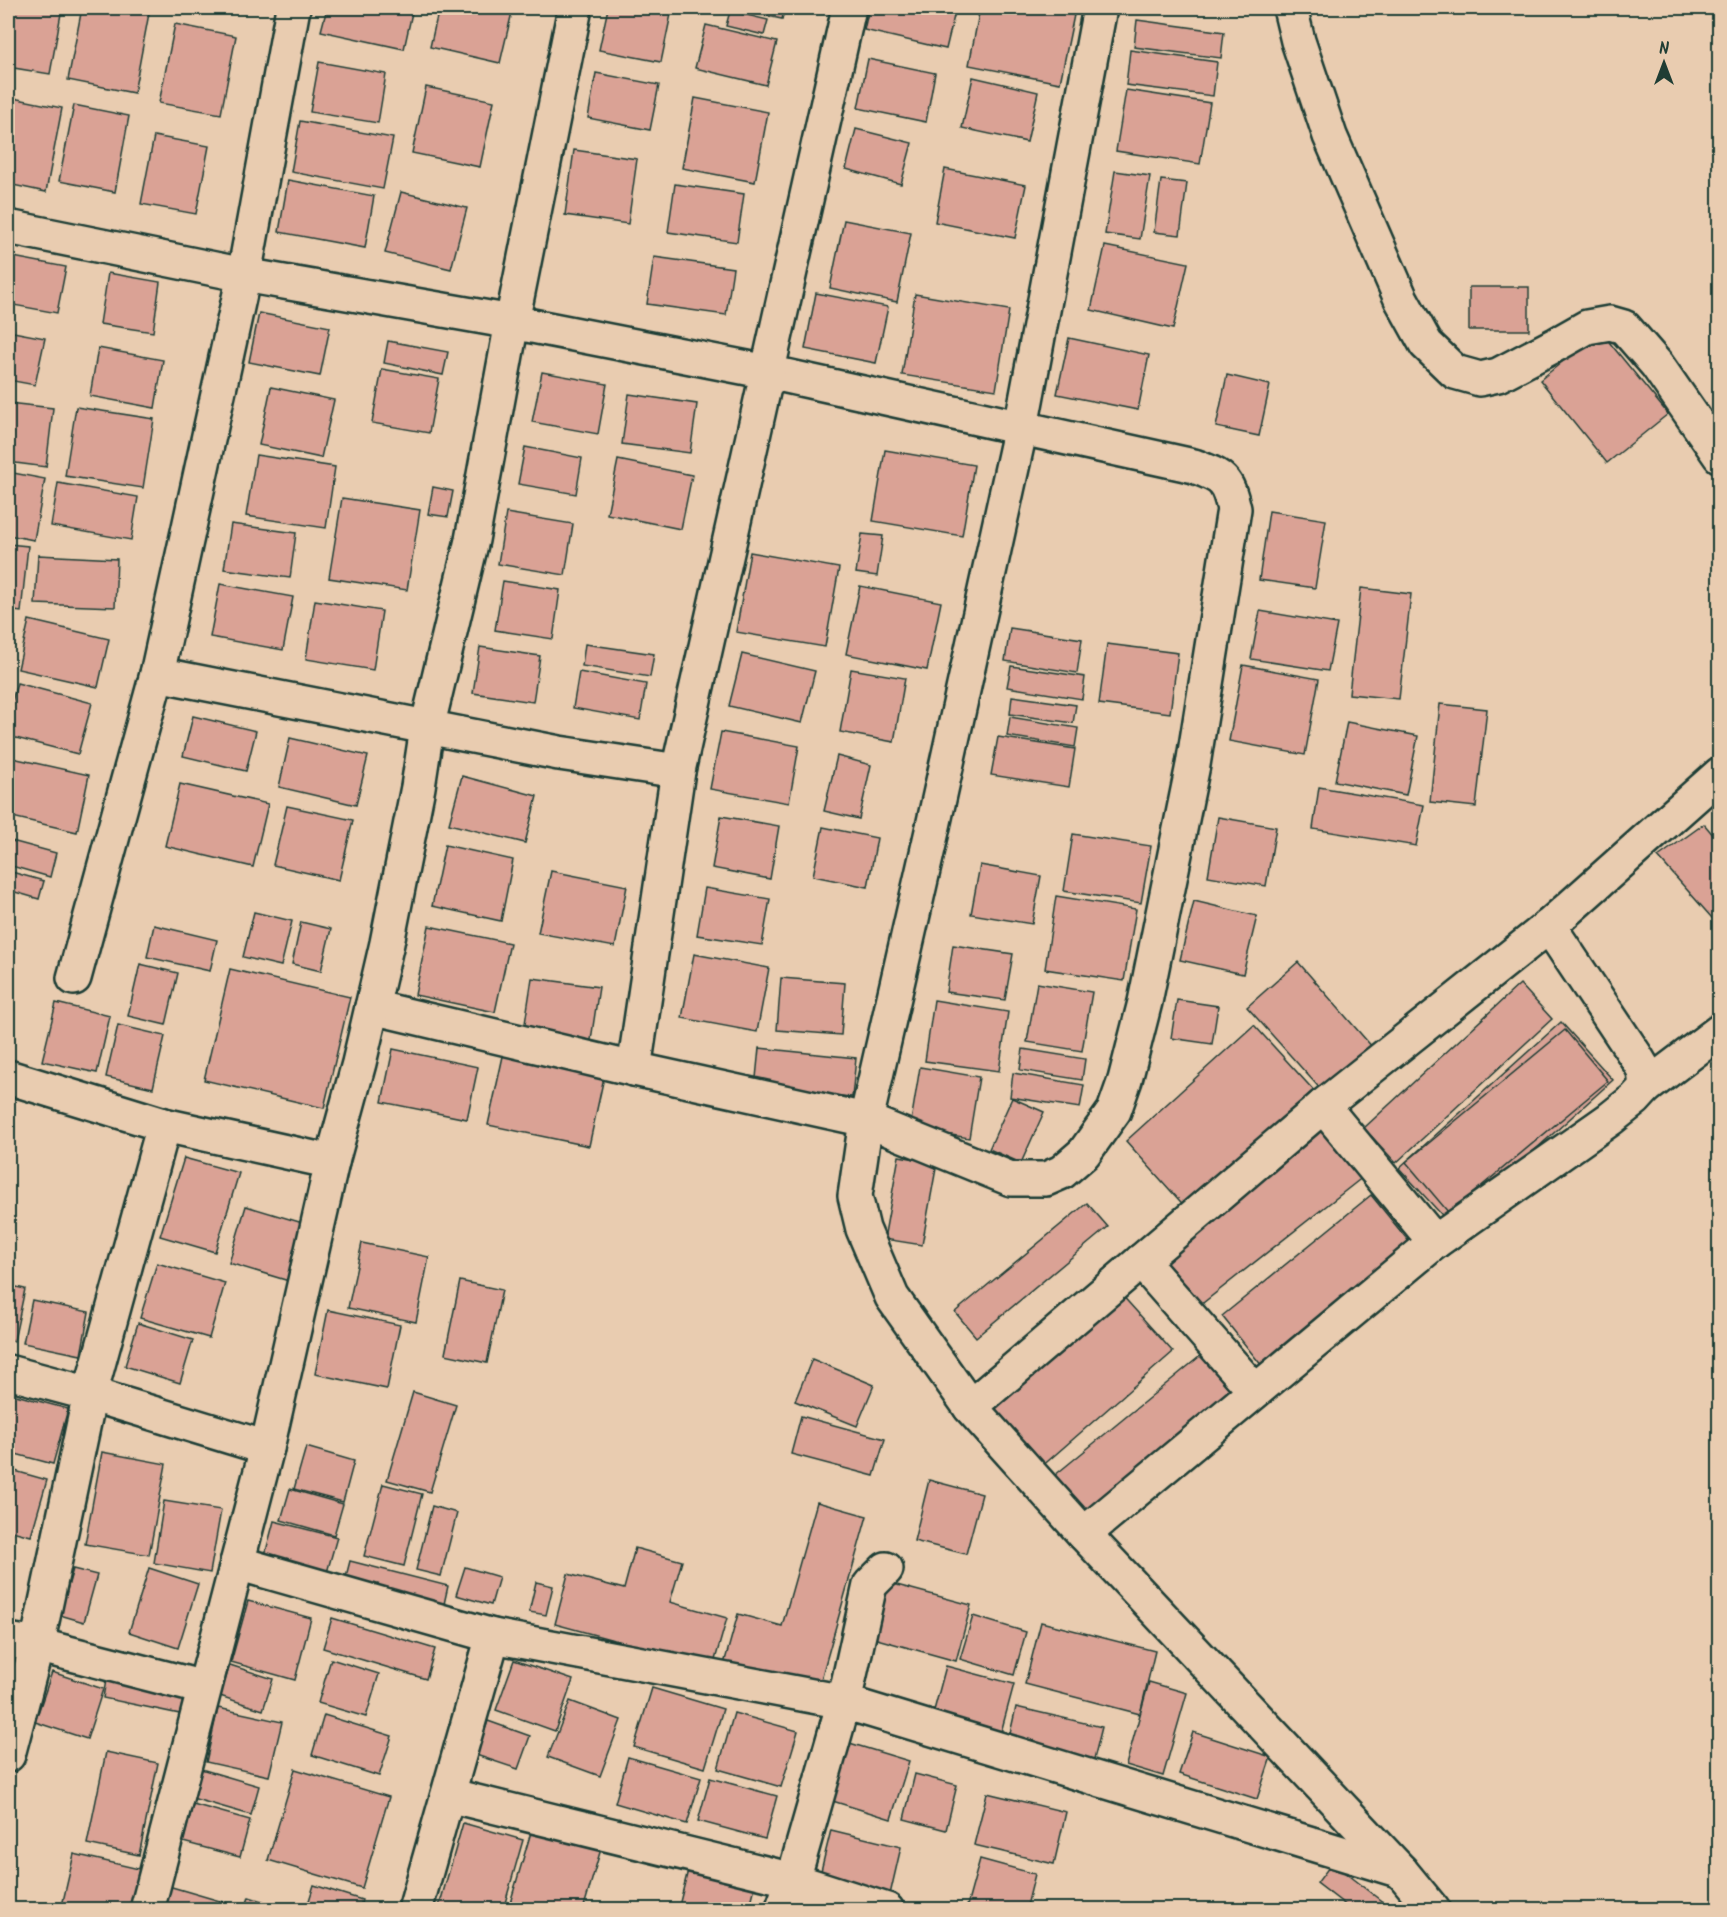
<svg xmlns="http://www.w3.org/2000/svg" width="1727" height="1917" viewBox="0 0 1727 1917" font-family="Kalam,sans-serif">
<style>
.building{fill:#daa295;stroke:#1f3d34;stroke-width:1.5}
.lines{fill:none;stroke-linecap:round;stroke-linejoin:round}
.street-casing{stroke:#1f3d34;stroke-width:38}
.street{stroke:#e9ccb0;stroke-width:33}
</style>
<rect width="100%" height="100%" fill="#e9ccb0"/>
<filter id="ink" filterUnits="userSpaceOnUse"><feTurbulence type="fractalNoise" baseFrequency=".0167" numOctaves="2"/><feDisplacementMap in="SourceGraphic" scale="12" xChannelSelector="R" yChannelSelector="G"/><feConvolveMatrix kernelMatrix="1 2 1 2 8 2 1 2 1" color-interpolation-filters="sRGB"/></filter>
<g filter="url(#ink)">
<!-- building -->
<g class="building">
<polygon points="11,8 62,8 50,74 8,67 8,27"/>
<polygon points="82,8 150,8 134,93 68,80"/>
<polygon points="327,8 413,8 404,49 321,31"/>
<polygon points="439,8 513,8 500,63 430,47"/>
<polygon points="608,8 641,8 671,14 661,62 599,50"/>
<polygon points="730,8 785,8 782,19"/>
<polygon points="869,8 956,8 946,49 864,30"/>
<polygon points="980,8 1037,8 1074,15 1060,83 969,65"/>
<polygon points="730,11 768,20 764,35 726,26"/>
<polygon points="1137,20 1224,32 1221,58 1134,47"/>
<polygon points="175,24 236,36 221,114 159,103"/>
<polygon points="706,25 777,42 766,85 695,68"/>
<polygon points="1130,50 1217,62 1213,96 1126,85"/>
<polygon points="868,59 935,73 926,122 858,108"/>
<polygon points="319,62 386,74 378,123 310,112"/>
<polygon points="596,73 659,85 650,130 588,118"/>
<polygon points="973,77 1038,92 1027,142 962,128"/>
<polygon points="426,87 494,101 480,167 412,153"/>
<polygon points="1126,90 1210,103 1200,164 1116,151"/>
<polygon points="8,97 62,108 46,192 8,184"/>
<polygon points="695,98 768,112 755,182 682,168"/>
<polygon points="74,105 129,116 115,192 59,181"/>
<polygon points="300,121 393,138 383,189 291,172"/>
<polygon points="856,129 912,143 901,184 846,169"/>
<polygon points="154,136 209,146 196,214 141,204"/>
<polygon points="574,150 637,159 628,224 565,215"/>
<polygon points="945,169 1026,185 1015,238 935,222"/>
<polygon points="1115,171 1150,176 1140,239 1105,234"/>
<polygon points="288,180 374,196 365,248 279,232"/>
<polygon points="1161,180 1187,183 1180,235 1154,232"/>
<polygon points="675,184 744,194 737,242 668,232"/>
<polygon points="401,192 467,208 451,269 385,253"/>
<polygon points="844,220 911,233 897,302 830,288"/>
<polygon points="1105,246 1188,263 1173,329 1091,310"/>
<polygon points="8,256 66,267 57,313 8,304"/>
<polygon points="654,257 733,268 726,315 647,304"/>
<polygon points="108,273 160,282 153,332 100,324"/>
<rect x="1469" y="287" width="60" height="43"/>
<polygon points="816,293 888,307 876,363 805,349"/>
<polygon points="915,294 1009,310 996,390 902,375"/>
<polygon points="259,313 330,327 320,376 249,362"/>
<polygon points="8,331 45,338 35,385 8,380"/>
<polygon points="1600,331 1668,414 1607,463 1540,380"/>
<polygon points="1069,338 1149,355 1138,410 1057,394"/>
<polygon points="388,341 448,352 443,375 384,363"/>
<polygon points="98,348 163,360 155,408 90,396"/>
<polygon points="382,369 439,379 429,433 372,423"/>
<polygon points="542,372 607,384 598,434 532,422"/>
<polygon points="1227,375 1270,385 1259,436 1216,427"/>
<polygon points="271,387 334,400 321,458 259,445"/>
<polygon points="629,394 697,404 690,453 622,444"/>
<polygon points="8,403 53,408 46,467 8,462"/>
<polygon points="76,407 154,419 143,488 65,476"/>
<polygon points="525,447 582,458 576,494 518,484"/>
<polygon points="885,450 974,465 962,536 873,521"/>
<polygon points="256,455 335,467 326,528 246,516"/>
<polygon points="618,460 692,475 681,529 607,514"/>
<polygon points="8,472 45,479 34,540 8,535"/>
<polygon points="58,483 138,497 131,540 51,526"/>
<polygon points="433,487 453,491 448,517 428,514"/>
<polygon points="342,498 420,510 407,590 329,578"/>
<polygon points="1269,511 1326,520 1315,588 1259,580"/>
<polygon points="506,513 573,524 565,575 498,564"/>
<polygon points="231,524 296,533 290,578 224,569"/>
<polygon points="862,534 883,536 877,576 856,573"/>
<polygon points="8,544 28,546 21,612 8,610"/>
<polygon points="750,552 839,568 825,647 736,632"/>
<polygon points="38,555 117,559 115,607 35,604"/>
<polygon points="503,581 560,590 553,639 495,630"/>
<polygon points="220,584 293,597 283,650 210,637"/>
<polygon points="860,586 941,602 927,670 846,654"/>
<polygon points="1361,588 1411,594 1399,699 1349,694"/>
<polygon points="315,600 382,611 373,670 306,659"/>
<polygon points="1260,611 1337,624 1328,671 1251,659"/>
<polygon points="29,620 109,639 98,687 18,669"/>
<polygon points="1010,628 1082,639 1077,673 1005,661"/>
<polygon points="585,644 654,654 650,677 582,666"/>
<polygon points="1107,644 1178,653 1170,713 1099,704"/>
<polygon points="480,647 540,656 533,702 473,693"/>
<polygon points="742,654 815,671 802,723 729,706"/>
<polygon points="1243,665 1319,679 1305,755 1229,741"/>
<polygon points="1011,666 1085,677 1082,699 1007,687"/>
<polygon points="851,669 905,678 894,742 840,732"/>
<polygon points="579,672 646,684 640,720 573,708"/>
<polygon points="17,683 92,703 78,754 8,736 8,716"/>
<polygon points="1012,696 1076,705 1073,723 1010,714"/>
<polygon points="1440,704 1487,709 1476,807 1430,802"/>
<polygon points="193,716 256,731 246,771 183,756"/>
<polygon points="1010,717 1078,728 1075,747 1007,736"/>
<polygon points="1347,722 1418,736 1406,795 1335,781"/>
<polygon points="721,732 799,746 789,803 710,789"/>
<polygon points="998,737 1075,749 1069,787 991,775"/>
<polygon points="290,738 368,756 356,805 279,787"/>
<polygon points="837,756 871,765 859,819 824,811"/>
<polygon points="8,757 89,775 77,832 8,816"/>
<polygon points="462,776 537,796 525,843 449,824"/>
<polygon points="180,784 268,804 253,867 165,846"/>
<polygon points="1319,787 1424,805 1416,846 1313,829"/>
<polygon points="287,806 353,820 339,880 273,865"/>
<polygon points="721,816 779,826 770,879 712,868"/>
<polygon points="1218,817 1276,827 1266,886 1208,876"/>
<polygon points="1704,824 1720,843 1720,927 1658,857"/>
<polygon points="823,827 877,838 868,887 813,876"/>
<polygon points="1073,834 1151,846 1141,903 1064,891"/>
<polygon points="8,840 56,853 50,877 8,865"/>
<polygon points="445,845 513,860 501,921 432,906"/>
<polygon points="980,865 1041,876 1032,924 971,914"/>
<polygon points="8,871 44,881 39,899 8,890"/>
<polygon points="551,871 627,886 615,947 538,933"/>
<polygon points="705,888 770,899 762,945 697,935"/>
<polygon points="1056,896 1136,909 1124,981 1045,969"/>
<polygon points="1194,901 1257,916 1243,974 1180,960"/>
<polygon points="254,912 292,921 281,966 243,957"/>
<polygon points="301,922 331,929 321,971 292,964"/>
<polygon points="154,925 217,940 210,971 147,957"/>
<polygon points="429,926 510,943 495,1012 415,995"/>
<polygon points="8,931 12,932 8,958"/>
<polygon points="953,945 1013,954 1005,1000 946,992"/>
<polygon points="694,954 769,968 757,1032 682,1018"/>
<polygon points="1298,962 1374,1049 1324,1093 1247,1007"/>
<polygon points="140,964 178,973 166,1025 128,1016"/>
<polygon points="230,969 350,997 324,1108 204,1080"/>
<polygon points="532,978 599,987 591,1040 524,1030"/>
<polygon points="781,978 845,983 841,1035 777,1030"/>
<polygon points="1037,983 1092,992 1082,1051 1027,1042"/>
<polygon points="1520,984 1552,1019 1396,1163 1364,1128"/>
<polygon points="934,1000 1008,1012 999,1071 925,1061"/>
<polygon points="1177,1000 1218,1006 1212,1044 1171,1038"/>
<polygon points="56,1003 110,1016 97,1073 42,1061"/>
<polygon points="1561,1022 1613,1080 1451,1225 1399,1168"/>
<polygon points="118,1025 165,1036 153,1088 106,1077"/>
<polygon points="1254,1025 1317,1094 1188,1210 1126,1141"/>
<polygon points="1565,1030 1608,1081 1449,1213 1406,1162"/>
<polygon points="505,1047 606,1068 589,1146 488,1125"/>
<polygon points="759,1048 856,1058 852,1097 755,1088"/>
<polygon points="393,1049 478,1067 467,1119 382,1102"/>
<polygon points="1023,1049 1085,1059 1082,1080 1020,1070"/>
<polygon points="920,1067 979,1077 969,1138 910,1128"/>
<polygon points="1013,1073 1084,1085 1080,1108 1010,1097"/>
<polygon points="1012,1098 1044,1112 1021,1163 989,1149"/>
<polygon points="1329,1124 1368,1173 1194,1310 1155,1260"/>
<polygon points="899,1156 937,1163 922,1245 884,1239"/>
<polygon points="184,1158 239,1173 215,1252 160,1236"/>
<polygon points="1371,1195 1411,1244 1262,1366 1222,1316"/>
<polygon points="1087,1203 1108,1227 976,1337 955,1312"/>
<polygon points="246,1206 306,1224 289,1281 229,1263"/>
<polygon points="362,1243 429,1257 416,1322 348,1308"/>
<polygon points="157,1263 225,1283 209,1338 140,1318"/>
<polygon points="460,1281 502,1290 487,1363 445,1354"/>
<polygon points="8,1285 25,1289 14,1341 8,1340"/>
<polygon points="1120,1293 1173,1352 1040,1468 988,1408"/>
<polygon points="32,1300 89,1312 81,1355 23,1343"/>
<polygon points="328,1310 400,1325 387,1389 315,1374"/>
<polygon points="138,1323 193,1340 180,1383 125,1366"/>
<polygon points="1210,1348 1248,1392 1086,1525 1049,1480"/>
<polygon points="812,1359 874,1385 857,1426 795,1401"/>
<polygon points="413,1392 456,1405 430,1492 387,1480"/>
<polygon points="12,1394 68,1409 53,1464 8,1452 8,1410"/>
<polygon points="801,1416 885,1439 874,1476 791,1454"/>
<polygon points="306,1447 354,1461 343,1502 294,1489"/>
<polygon points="102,1452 166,1464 149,1555 85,1544"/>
<polygon points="8,1469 47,1480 31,1536 8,1530"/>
<polygon points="929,1480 982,1494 966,1554 914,1541"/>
<polygon points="383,1484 422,1494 404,1566 364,1556"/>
<polygon points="290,1489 343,1504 334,1535 281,1520"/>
<polygon points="164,1501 221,1510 210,1573 154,1563"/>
<polygon points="817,1502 867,1516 818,1690 724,1664 738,1614 782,1626"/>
<polygon points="432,1506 457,1513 441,1576 416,1570"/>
<polygon points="274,1521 337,1537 324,1583 262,1566"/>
<polygon points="635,1548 682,1561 670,1602 727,1618 713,1667 555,1624 568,1574 624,1589"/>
<polygon points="350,1561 448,1586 442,1613 343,1588"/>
<polygon points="465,1567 499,1577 491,1605 456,1595"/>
<polygon points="149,1568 198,1584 178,1648 129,1632"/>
<polygon points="73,1569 97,1575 84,1622 60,1615"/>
<polygon points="882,1581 971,1605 956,1661 866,1636"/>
<polygon points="536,1582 553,1586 546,1615 529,1612"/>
<polygon points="248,1601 311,1618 295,1680 231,1662"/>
<polygon points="973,1616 1026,1632 1014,1675 960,1659"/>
<polygon points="332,1618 435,1649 426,1679 323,1648"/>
<polygon points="1041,1622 1155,1651 1140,1714 1025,1684"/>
<polygon points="331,1659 379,1674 366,1717 318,1703"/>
<polygon points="514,1660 573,1680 555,1731 496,1710"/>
<polygon points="230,1665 273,1679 263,1710 220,1696"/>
<polygon points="946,1666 1014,1684 1000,1736 932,1718"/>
<polygon points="52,1672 103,1689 87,1739 35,1722"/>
<polygon points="107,1674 185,1689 180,1714 103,1698"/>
<polygon points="1149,1682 1187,1693 1163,1776 1126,1765"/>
<polygon points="652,1688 723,1709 705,1768 634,1747"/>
<polygon points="570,1701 621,1720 600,1776 548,1757"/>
<polygon points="1016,1707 1102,1727 1092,1767 1007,1747"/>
<polygon points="218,1708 282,1722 269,1776 206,1762"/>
<polygon points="734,1713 798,1731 781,1787 718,1769"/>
<polygon points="324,1715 392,1736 379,1776 312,1755"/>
<polygon points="488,1721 530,1736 518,1769 476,1755"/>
<polygon points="1193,1732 1271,1757 1257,1799 1179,1774"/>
<polygon points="843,1741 909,1761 891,1819 826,1799"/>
<polygon points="106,1752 158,1763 139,1855 87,1844"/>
<polygon points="628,1757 701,1778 687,1824 615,1803"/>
<polygon points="201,1769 259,1786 251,1815 192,1798"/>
<polygon points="295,1769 389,1797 362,1888 268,1860"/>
<polygon points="915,1774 957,1785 946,1830 904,1819"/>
<polygon points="710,1778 777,1796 765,1839 698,1821"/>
<polygon points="987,1793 1066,1812 1054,1864 974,1845"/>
<polygon points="193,1804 250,1820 240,1857 183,1842"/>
<polygon points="534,1822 603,1842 583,1910 508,1910"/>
<polygon points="463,1823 523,1840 503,1910 438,1910"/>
<polygon points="831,1830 901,1847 889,1899 818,1883"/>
<polygon points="74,1854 139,1869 130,1910 61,1910"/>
<polygon points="980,1859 1035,1874 1026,1910 979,1910 967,1906"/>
<polygon points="1332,1863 1393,1910 1352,1910 1317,1883"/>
<polygon points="688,1870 755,1887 749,1910 678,1910"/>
<polygon points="165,1885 237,1906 236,1910 158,1910"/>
<polygon points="314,1885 362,1900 359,1910 306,1910"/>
<polygon points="249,1897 292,1910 245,1910"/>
</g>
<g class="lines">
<defs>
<g id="street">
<polyline points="1290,8 1298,41 1330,136 1401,299 1426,344 1455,372 1480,379 1498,375 1557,344 1587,327 1610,323 1624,327 1657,365 1720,456"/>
<path d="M 8,227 L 244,275 L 512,322 L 768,372 L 1194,466 C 1222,477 1227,478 1234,509 L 1193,765 L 1145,1002 L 1125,1080 L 1114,1111 L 1084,1153 L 1062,1172 L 1046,1179 L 1011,1179 L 866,1120 L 855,1196 L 863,1229 L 892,1297 L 970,1407 L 1084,1534"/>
<polyline points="157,674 559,753 678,771 849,8"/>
<polyline points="74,978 157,674 244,275 293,8"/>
<polyline points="372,1007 634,1069 866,1120 932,831 1021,427 1100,8"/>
<polyline points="634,1069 678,771"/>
<polyline points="8,1077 164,1125 332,1162 359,1063 387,943 418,787 427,728 472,540 512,322 575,8"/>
<polyline points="1646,1087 1720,1031"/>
<polyline points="1323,1106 1435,1242"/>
<polyline points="1141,1261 1255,1391"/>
<polyline points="8,1372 90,1394 267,1448 147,1910"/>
<polyline points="970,1407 1323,1106 1549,926"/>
<polyline points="267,1448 332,1162"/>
<polyline points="237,1563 493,1636 844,1702 870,1585 886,1569"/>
<polyline points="8,1640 37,1645 204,1688"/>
<polyline points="8,1755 37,1645 90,1394 164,1125"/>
<polyline points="448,1795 793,1880 844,1702 1401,1871"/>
<polyline points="415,1910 493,1636"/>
<polyline points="782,1910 793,1880 887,1910"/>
<polyline points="1433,1910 1401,1871 1084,1534 1435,1242 1610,1119 1635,1099 1646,1087 1644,1070 1635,1055 1549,926 1720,774"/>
</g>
</defs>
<!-- street casing -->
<use href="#street" class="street-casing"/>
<!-- street -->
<use href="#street" class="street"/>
</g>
</g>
<!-- margin -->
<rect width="1727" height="1917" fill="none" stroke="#e9ccb0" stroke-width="30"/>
<rect x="15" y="15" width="1697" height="1887" fill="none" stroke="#1f3d34" stroke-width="2" filter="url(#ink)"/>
<!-- north arrow -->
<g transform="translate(1664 63)" stroke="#e9ccb0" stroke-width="4.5" paint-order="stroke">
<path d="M0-4.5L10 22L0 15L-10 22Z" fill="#1f3d34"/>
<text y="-9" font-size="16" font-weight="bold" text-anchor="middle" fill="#1f3d34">N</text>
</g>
</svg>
